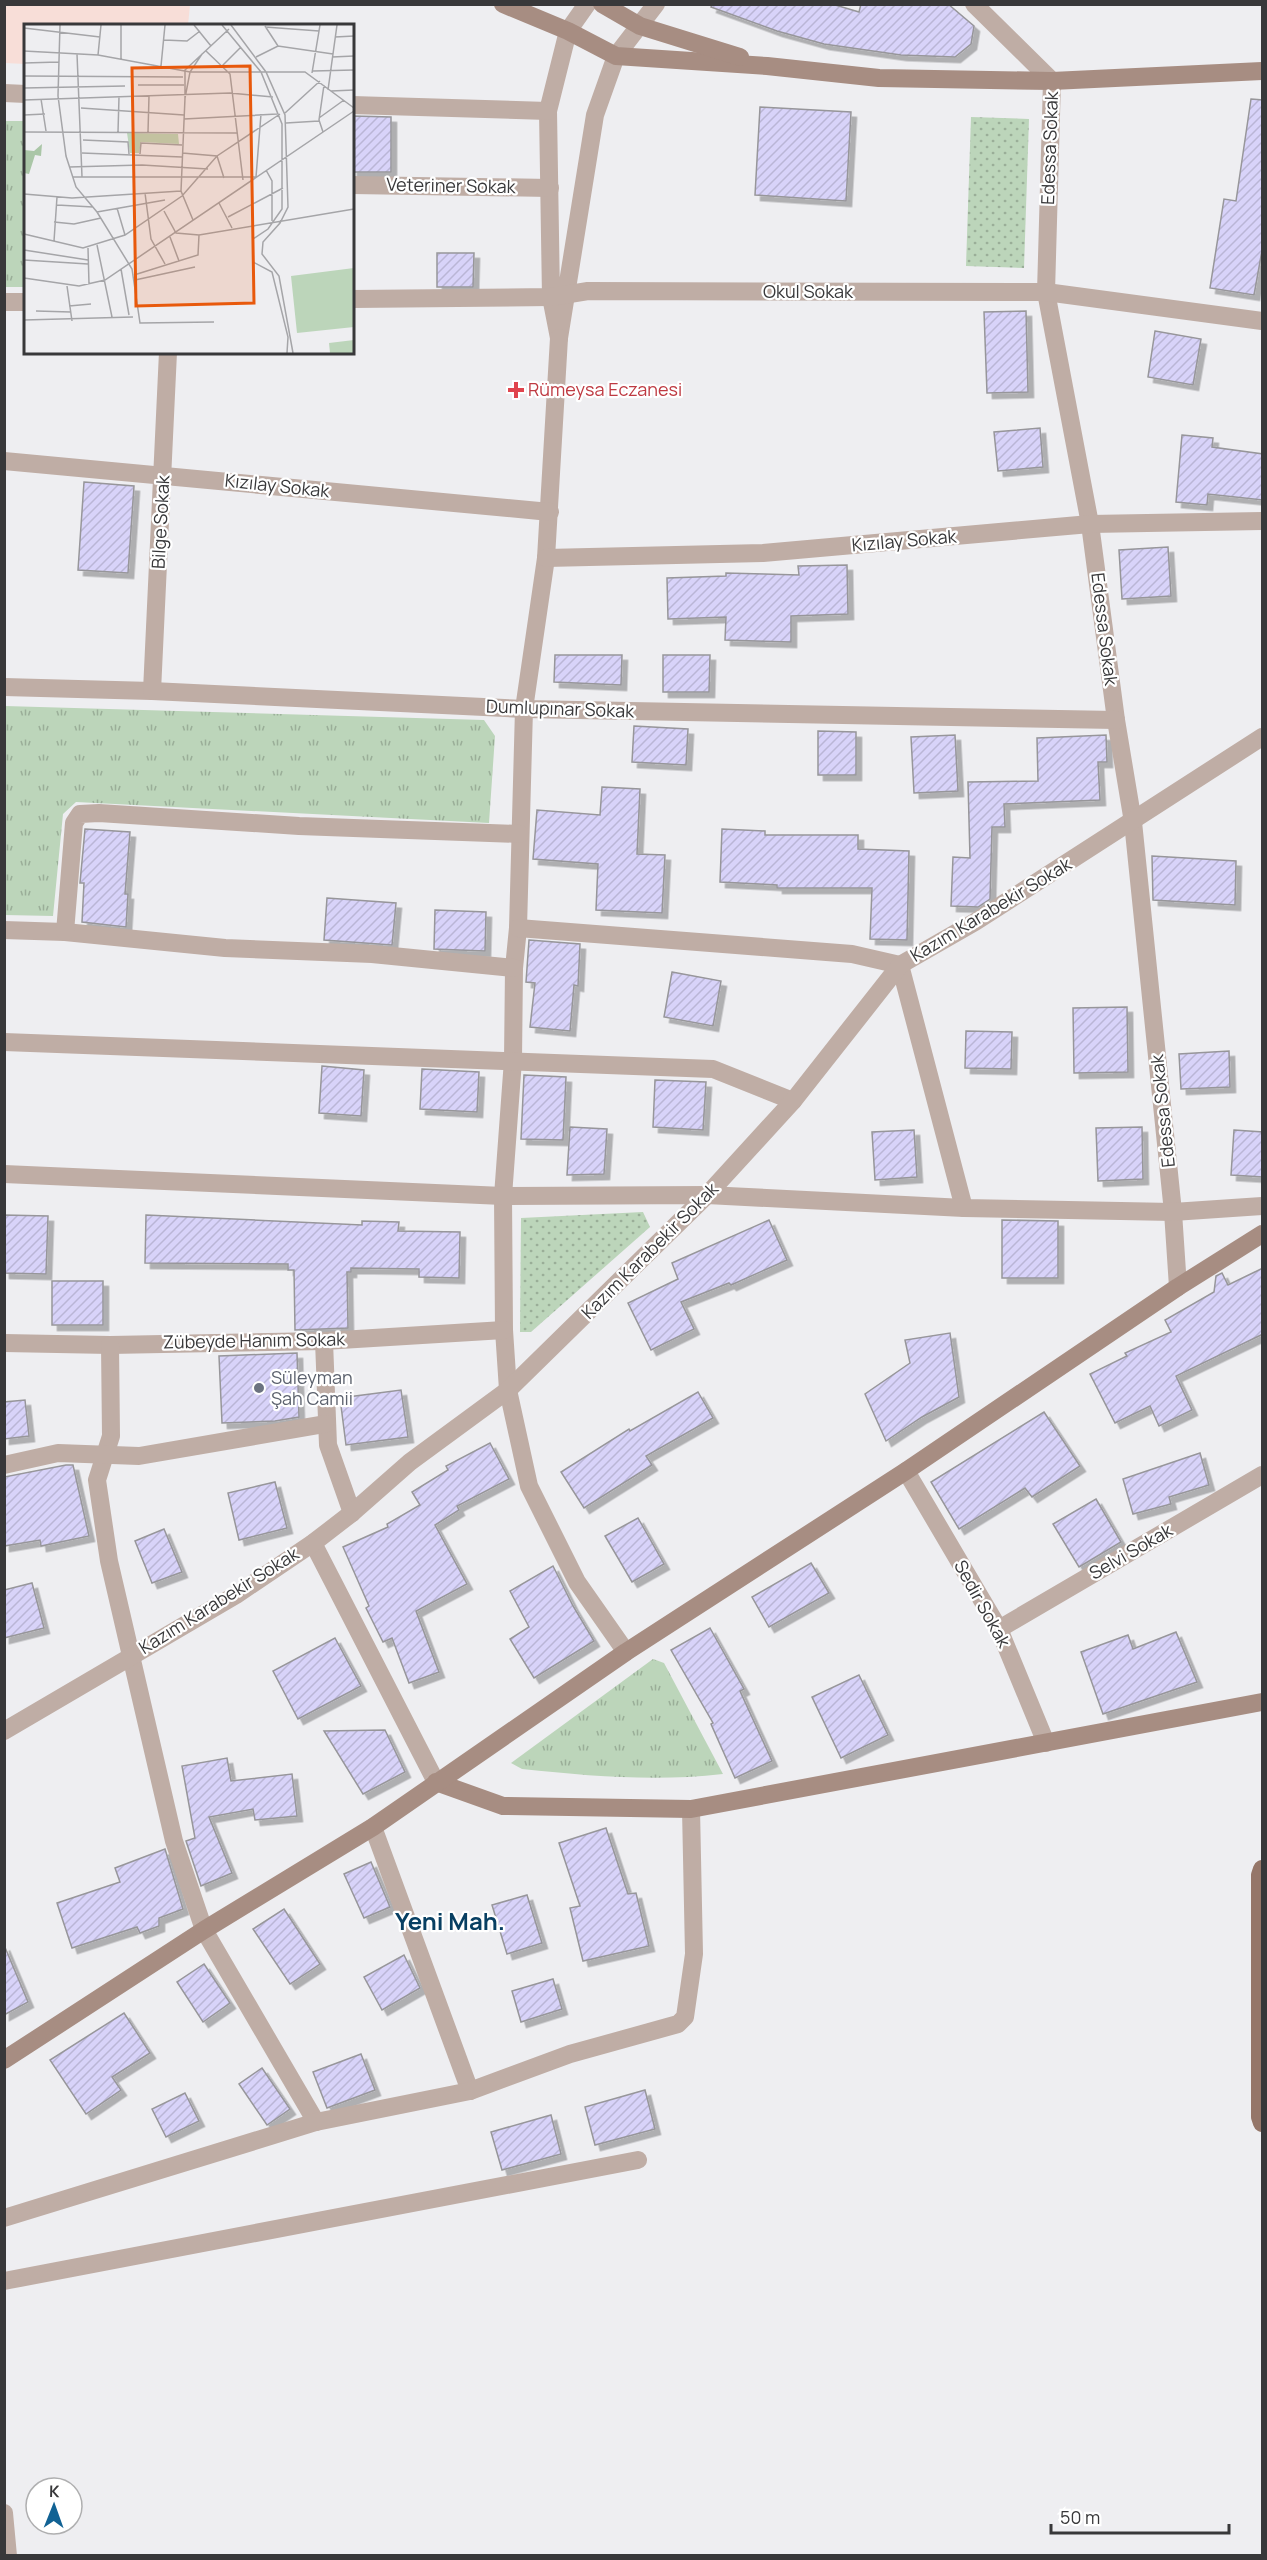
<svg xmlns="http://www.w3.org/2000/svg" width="1267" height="2560" viewBox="0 0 1267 2560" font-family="Manrope,sans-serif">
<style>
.education{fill:#f8ded8}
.grass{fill:url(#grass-dots)}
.park{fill:url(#park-tufts)}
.building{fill:url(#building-hatch);stroke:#97969a;stroke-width:1.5;filter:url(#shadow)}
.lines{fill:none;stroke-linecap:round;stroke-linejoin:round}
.street{stroke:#bfada5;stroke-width:18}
.secondary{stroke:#a78d82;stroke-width:18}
.primary{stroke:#957669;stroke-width:18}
.health-dot{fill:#e0444e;stroke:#fff;stroke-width:2}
.worship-dot{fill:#6b7280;stroke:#fff;stroke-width:2}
.labels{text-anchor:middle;stroke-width:4.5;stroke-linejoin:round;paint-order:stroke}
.street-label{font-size:18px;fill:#38383a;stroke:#fff}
.health-label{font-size:18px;fill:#be3a42;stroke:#fff;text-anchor:start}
.worship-label{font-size:18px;fill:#5b616d;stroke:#fff;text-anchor:start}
.district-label{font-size:24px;font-weight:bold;fill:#083f62;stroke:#fff}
.inset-road{fill:none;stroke:#a5a5a8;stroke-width:1.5}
.view{fill:#e8590c;fill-opacity:0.15;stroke:#e8590c;stroke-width:3}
.inset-edge{fill:none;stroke:#38383a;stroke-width:3}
</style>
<defs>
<pattern id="grass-dots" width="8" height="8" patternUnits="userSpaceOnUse" patternTransform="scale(1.5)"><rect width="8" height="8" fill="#bcd5ba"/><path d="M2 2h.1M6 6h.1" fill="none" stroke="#9aae98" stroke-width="1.8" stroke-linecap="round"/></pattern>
<pattern id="park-tufts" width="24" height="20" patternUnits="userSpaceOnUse" patternTransform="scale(1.5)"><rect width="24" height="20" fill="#bcd5ba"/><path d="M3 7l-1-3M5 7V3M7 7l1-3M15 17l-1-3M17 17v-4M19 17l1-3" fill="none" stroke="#9aae98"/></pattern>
<pattern id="building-hatch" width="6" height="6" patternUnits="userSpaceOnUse" patternTransform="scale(1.5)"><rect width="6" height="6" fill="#d8d3f9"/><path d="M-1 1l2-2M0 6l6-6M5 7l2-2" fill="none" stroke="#bab6d6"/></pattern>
<filter id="shadow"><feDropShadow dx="5.5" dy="5.5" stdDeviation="0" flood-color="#0004"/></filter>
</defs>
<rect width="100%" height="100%" fill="#eeeef1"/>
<!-- education -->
<polygon class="education" points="4,5 5,4 190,5 188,25 26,26 25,64 5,63"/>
<!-- grass -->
<g class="grass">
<polygon points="971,117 1029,119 1024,268 966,266"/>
<polygon points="643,1212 650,1227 531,1332 520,1332 521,1218"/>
</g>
<!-- park -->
<g class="park">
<rect x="5" y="121" width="20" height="166"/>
<polygon points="5,706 484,720 495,736 489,823 76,802 63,814 53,916 5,915"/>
<path d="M 653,1659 L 664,1663 L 723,1774 C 654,1782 590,1776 522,1769 L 511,1763 Z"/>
</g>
<!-- building -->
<g class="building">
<polygon points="712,4 832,4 859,12 861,4 948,4 974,26 971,44 955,57 901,55 824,44 777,31 711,7"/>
<polygon points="1251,99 1263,100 1263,245 1254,295 1210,288 1224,199 1236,201"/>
<polygon points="760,107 851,112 846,201 755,195"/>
<polygon points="352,116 391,117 391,172 352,172"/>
<polygon points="437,253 474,253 473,287 437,287"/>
<polygon points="1026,311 1028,392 987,393 984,312"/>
<polygon points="1155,331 1201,339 1193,385 1148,377"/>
<polygon points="1040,428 1043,467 998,471 994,432"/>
<polygon points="1182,435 1213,438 1212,447 1263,454 1263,500 1208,494 1207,505 1176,502"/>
<polygon points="84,482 134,486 128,573 78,570"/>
<polygon points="1168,547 1171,596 1122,599 1119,550"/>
<polygon points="847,565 848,614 791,616 791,642 725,640 726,617 668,619 667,578 726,576 726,573 799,575 798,566"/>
<polygon points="555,655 622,655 621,685 554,682"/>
<polygon points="663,655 710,655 709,692 663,692"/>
<polygon points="634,726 688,729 686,765 632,762"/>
<polygon points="818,731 856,732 856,775 818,775"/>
<polygon points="955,735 958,791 914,793 911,737"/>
<polygon points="1106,735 1107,762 1098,762 1100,800 1004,804 1005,827 992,827 990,899 978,907 951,906 953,857 970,858 968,782 1038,781 1037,738"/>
<polygon points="602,787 640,789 637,854 665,855 662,913 596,910 598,864 533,859 537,810 600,815"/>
<polygon points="85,829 130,832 125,894 128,894 126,927 82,922 84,883 80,883"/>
<polygon points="722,829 765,831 765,835 858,835 858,849 909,851 907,940 870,939 872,888 777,888 777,885 720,882"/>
<polygon points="1152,856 1236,861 1235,905 1153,900"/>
<polygon points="327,898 396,903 392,945 324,940"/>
<polygon points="435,910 486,912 485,951 434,949"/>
<polygon points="529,940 580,944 578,986 574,985 570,1031 530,1027 535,983 526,982"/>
<polygon points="672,972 721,981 713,1026 664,1017"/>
<polygon points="1127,1007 1128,1072 1074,1073 1073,1008"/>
<polygon points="966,1031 1012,1032 1011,1069 965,1068"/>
<polygon points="1229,1051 1230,1087 1181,1089 1179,1054"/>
<polygon points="322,1066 364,1070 361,1116 319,1113"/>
<polygon points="422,1069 479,1072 477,1112 420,1109"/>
<polygon points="524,1075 566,1077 563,1140 521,1139"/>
<polygon points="655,1080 706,1082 703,1130 653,1127"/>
<polygon points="570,1127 607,1129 604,1174 567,1175"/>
<polygon points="1142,1127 1143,1179 1098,1181 1096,1128"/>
<polygon points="914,1130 917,1177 875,1180 872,1132"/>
<polygon points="1234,1130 1263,1132 1263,1177 1231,1175"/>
<polygon points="4,1215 48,1216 46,1274 4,1273"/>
<polygon points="146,1215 362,1225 362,1221 399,1222 398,1231 460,1232 459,1278 419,1277 419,1269 351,1268 351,1272 347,1272 348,1328 295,1330 294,1270 288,1270 288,1264 145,1263"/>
<polygon points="769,1220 787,1260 731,1285 729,1283 681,1302 694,1329 651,1350 628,1303 678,1279 672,1263"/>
<polygon points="1002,1220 1058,1221 1058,1278 1002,1278"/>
<polygon points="1263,1268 1263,1334 1176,1376 1192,1410 1159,1426 1150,1406 1115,1423 1090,1374 1127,1356 1125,1353 1171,1332 1165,1320 1214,1292 1216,1276 1222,1273 1228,1285"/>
<rect x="52" y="1281" width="51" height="44"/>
<polygon points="950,1333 959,1397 922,1417 886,1441 865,1394 910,1363 905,1340"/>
<polygon points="297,1353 299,1417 275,1421 222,1423 219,1356"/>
<polygon points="401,1390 408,1437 346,1445 340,1398"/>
<polygon points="698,1392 713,1418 646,1456 652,1465 584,1508 561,1472 629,1429 630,1431"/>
<polygon points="25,1400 29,1436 4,1439 4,1402"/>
<polygon points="1044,1412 1080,1466 1032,1497 1025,1488 959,1529 931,1482"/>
<polygon points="490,1443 509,1479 457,1506 459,1510 435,1525 467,1584 416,1611 439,1672 409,1683 392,1638 383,1642 366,1608 369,1606 343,1547 388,1527 387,1524 420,1505 412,1492 448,1470 446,1466"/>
<polygon points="1200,1453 1209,1485 1169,1497 1171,1504 1133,1514 1123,1479"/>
<polygon points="66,1465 73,1465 89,1536 41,1546 40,1540 4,1546 4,1477"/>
<polygon points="275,1482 287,1528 239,1540 228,1493"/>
<polygon points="1096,1499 1121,1542 1079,1567 1053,1524"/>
<polygon points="638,1518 664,1564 632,1582 605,1536"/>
<polygon points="164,1529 182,1572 152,1583 135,1541"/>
<polygon points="811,1563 829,1593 769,1627 752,1597"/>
<polygon points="553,1566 573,1606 594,1641 534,1678 510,1639 529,1627 510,1591"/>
<polygon points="32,1583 44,1628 4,1638 4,1590"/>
<polygon points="710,1628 744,1689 740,1691 772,1761 735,1778 711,1724 713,1723 671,1650"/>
<polygon points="1176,1632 1197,1682 1103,1714 1081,1652 1128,1635 1133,1649"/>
<polygon points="335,1638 361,1686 298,1719 273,1671"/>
<polygon points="859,1675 888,1735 841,1758 812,1697"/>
<polygon points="385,1730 405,1772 363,1794 324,1731"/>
<polygon points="227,1758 231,1781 292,1774 297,1816 255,1820 253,1809 209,1817 232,1873 201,1886 186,1841 195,1838 182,1766"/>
<polygon points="606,1828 628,1894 636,1893 649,1946 583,1961 570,1908 580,1906 559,1843"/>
<polygon points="165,1849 183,1909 159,1918 159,1926 140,1933 137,1927 72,1948 57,1903 120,1882 115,1868"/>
<polygon points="371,1862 390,1907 364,1918 344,1874"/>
<polygon points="527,1895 542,1943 507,1954 492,1905"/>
<polygon points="284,1909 320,1964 290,1984 253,1929"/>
<polygon points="4,1945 28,2002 4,2015"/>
<polygon points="404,1955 420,1988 382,2010 364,1977"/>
<polygon points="204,1964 230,2003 203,2022 177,1982"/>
<polygon points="553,1979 562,2009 521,2022 512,1991"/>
<polygon points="124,2013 150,2053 112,2077 121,2090 86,2114 50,2060"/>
<polygon points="361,2054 375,2090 327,2108 313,2072"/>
<polygon points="262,2068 290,2109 267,2125 239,2084"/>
<polygon points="645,2090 655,2129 595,2145 585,2107"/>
<polygon points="185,2093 199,2121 166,2137 152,2109"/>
<polygon points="551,2115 561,2154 502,2170 491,2132"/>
</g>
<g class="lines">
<!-- street -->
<g class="street">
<polyline points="587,4 568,31 548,111 551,297 559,338 595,115 616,56 656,4"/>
<polyline points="974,4 1052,81 1046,292 1090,524 1116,720 1133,822 1173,1212 1178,1287"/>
<polyline points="4,93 26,94"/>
<polyline points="352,105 548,111"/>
<polyline points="352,185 550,188"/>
<polyline points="352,299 551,297 588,291 1046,292 1262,321"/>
<polyline points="4,302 26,302"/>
<polyline points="559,338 546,558 524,709 518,928 514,968 513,1060 503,1196 504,1330 508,1390 529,1486 577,1582 626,1652"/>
<polyline points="4,461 550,512"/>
<polyline points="546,558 763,553 1090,524 1262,521"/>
<polyline points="4,687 152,691 524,709 1116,720"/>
<polyline points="152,691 168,352"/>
<polyline points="518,928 852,954 900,965 964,1208"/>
<polyline points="4,930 65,932 225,948 372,954 514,968"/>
<polyline points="65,932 74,823 80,814 99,813 299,826 520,834"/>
<polyline points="4,1042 713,1069 793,1101"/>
<polyline points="4,1174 503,1196 707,1195 964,1208 1173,1212 1262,1206"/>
<polyline points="324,1341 328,1445 352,1513"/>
<polyline points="4,1343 110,1345 324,1341 504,1330"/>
<polyline points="110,1345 111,1436 97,1480 109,1561 174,1841 204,1930 316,2122"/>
<polyline points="4,1465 58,1453 139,1456 325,1424"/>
<polyline points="906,1471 999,1629 1046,1743"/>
<polyline points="313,1543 436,1782"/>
<polyline points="999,1629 1262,1475"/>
<polyline points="4,1731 236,1595 313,1543 352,1513 410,1462 508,1390 707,1195 793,1101 900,965 975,922 1262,737"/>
<polyline points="373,1827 470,2091"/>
<polyline points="4,2218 316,2122 470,2091 570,2054 678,2024 685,2017 694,1954 691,1809"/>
<polyline points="4,2281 638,2160"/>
<polyline points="4,2513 8,2556"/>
</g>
<!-- secondary -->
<g class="secondary">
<polyline points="503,4 568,31 616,56 767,66 879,78 1052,81 1262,71"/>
<polyline points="602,4 640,26 740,57"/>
<polyline points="436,1782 503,1806 691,1809 1262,1702"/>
<polyline points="4,2060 204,1930 373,1827 626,1652 906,1471 1178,1287 1262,1234"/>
</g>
<!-- primary -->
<polyline class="primary" points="1262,1869 1260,1875 1260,2117 1262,2123"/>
</g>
<!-- markers -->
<path class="health-dot" d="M513 381h6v6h6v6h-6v6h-6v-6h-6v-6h6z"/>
<circle class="worship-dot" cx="259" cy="1388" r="6"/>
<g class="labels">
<!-- street labels -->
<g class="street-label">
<text transform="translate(1050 148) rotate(-88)" y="6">Edessa Sokak</text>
<text transform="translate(451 186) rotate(1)" y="6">Veteriner Sokak</text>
<text x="808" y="298">Okul Sokak</text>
<text transform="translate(277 486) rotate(6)" y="6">Kızılay Sokak</text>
<text transform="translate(161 522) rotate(-87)" y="6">Bilge Sokak</text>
<text transform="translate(904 541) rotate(-5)" y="6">Kızılay Sokak</text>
<text transform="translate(1104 629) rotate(83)" y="6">Edessa Sokak</text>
<text transform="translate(560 709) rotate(2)" y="6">Dumlupınar Sokak</text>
<text transform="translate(991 910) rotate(-31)" y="6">Kazım Karabekir Sokak</text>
<text transform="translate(1163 1111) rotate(-96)" y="6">Edessa Sokak</text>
<text transform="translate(650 1251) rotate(-45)" y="6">Kazım Karabekir Sokak</text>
<text transform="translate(254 1341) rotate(-1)" y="6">Zübeyde Hanım Sokak</text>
<text transform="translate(1131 1552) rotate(-30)" y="6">Selvi Sokak</text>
<text transform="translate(219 1601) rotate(-32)" y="6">Kazım Karabekir Sokak</text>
<text transform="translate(982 1604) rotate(61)" y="6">Sedir Sokak</text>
</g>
<!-- health labels -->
<g class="health-label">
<text x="528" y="396">Rümeysa Eczanesi</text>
</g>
<!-- worship labels -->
<g class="worship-label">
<text x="271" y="1384">Süleyman<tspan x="271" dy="21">Şah Camii</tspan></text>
</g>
<!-- district labels -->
<g class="district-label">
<text x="450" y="1930">Yeni Mah.</text>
</g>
</g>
<!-- overview -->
<g transform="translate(24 24)">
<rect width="330" height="330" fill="#eeeef1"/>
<path d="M 330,244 L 330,303 L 273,309 L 267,252 ZM 330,316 L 330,329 L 306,329 L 305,319 Z" fill="#bcd5ba"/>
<path d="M 18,120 L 17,132 L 11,131 L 5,150 L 0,149 L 0,126 L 10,127 Z" fill="#aac6a7"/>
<path d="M 103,109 L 154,110 L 155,120 L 117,118 L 115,129 L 106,129 Z" fill="#bcd5ba"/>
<path class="inset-road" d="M 36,1 L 34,72 L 42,132 L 52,163 L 73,188 L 108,245 L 116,299 L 190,298M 97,1 L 97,35M 170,1 L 187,22M 198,1 L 237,48 L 258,100 L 258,185 L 244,205 L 229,215 L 229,238 L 248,248 L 264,313 L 263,329M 207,1 L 242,48 L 261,91 L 264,183 L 256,199 L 239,218 L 238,230 L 255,252 L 269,329M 241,2 L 254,22M 241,3 L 295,7M 0,4 L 76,13M 311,13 L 330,12M 140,16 L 163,17 L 176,7M 0,27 L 74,31 L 166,48 L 281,48 L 330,84M 182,27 L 206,50 L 219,156M 53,30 L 58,153M 178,30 L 166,48 L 161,74 L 161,46 L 205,5M 74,31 L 77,1M 232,33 L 254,22 L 309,30M 308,33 L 330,32M 0,39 L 35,38M 137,42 L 141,1M 198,42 L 217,23M 289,47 L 330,46M 288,49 L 296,1M 0,52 L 159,53M 114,61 L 160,61M 0,64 L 101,62M 304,66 L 313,1M 307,67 L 330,66M 161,74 L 157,167 L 169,196M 17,75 L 22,107M 0,76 L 206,69 L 249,73M 57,84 L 160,91M 261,89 L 296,57M 0,91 L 21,90M 295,94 L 320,76M 160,95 L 253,90M 262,99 L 295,97M 0,108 L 213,109M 94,108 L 95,73M 124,108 L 125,72M 299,108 L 295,96 L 300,61M 59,116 L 104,118 L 105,130M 58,129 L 158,133M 158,129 L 193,132 L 200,154M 116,130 L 117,119 L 158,121M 45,143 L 118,141 L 184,145M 242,146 L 248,157 L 248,197M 49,153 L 232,153 L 237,90M 121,169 L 127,215 L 141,240M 0,170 L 48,174 L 157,167M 195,179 L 208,204M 33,181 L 69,183M 93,184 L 101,211M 140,187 L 152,209 L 175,211 L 330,185M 73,188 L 141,176M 204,193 L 259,164M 30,198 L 50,200 L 77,194M 0,210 L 59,224 L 101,211 L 158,172 L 193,132 L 256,90M 146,213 L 155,237M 30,217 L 33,173M 73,221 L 88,293M 64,224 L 65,260M 0,226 L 64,236M 0,236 L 64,240M 97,245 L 105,291M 110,251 L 174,231 L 175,211M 0,254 L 55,262 L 81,256 L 330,87M 111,256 L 171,243M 43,262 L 48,297M 45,282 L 67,280M 12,287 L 47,288M 0,296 L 109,293"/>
<path class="view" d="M 226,42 L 230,279 L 112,282 L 108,44 Z"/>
<rect width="330" height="330" class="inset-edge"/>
</g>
<!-- border -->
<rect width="1267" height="2560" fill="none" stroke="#38383a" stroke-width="12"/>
<!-- north arrow -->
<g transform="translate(54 2506) rotate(1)"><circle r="28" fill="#ffffff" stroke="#afafb0" stroke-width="1.5"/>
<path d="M0-4.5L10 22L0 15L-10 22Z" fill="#116294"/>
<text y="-9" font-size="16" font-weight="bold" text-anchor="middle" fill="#38383a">K</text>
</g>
<!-- scale -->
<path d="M1051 2524v9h178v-9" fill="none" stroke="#38383a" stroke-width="3"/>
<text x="1060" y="2524" font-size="18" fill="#38383a" stroke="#ffffff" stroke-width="4.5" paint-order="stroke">50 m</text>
</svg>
